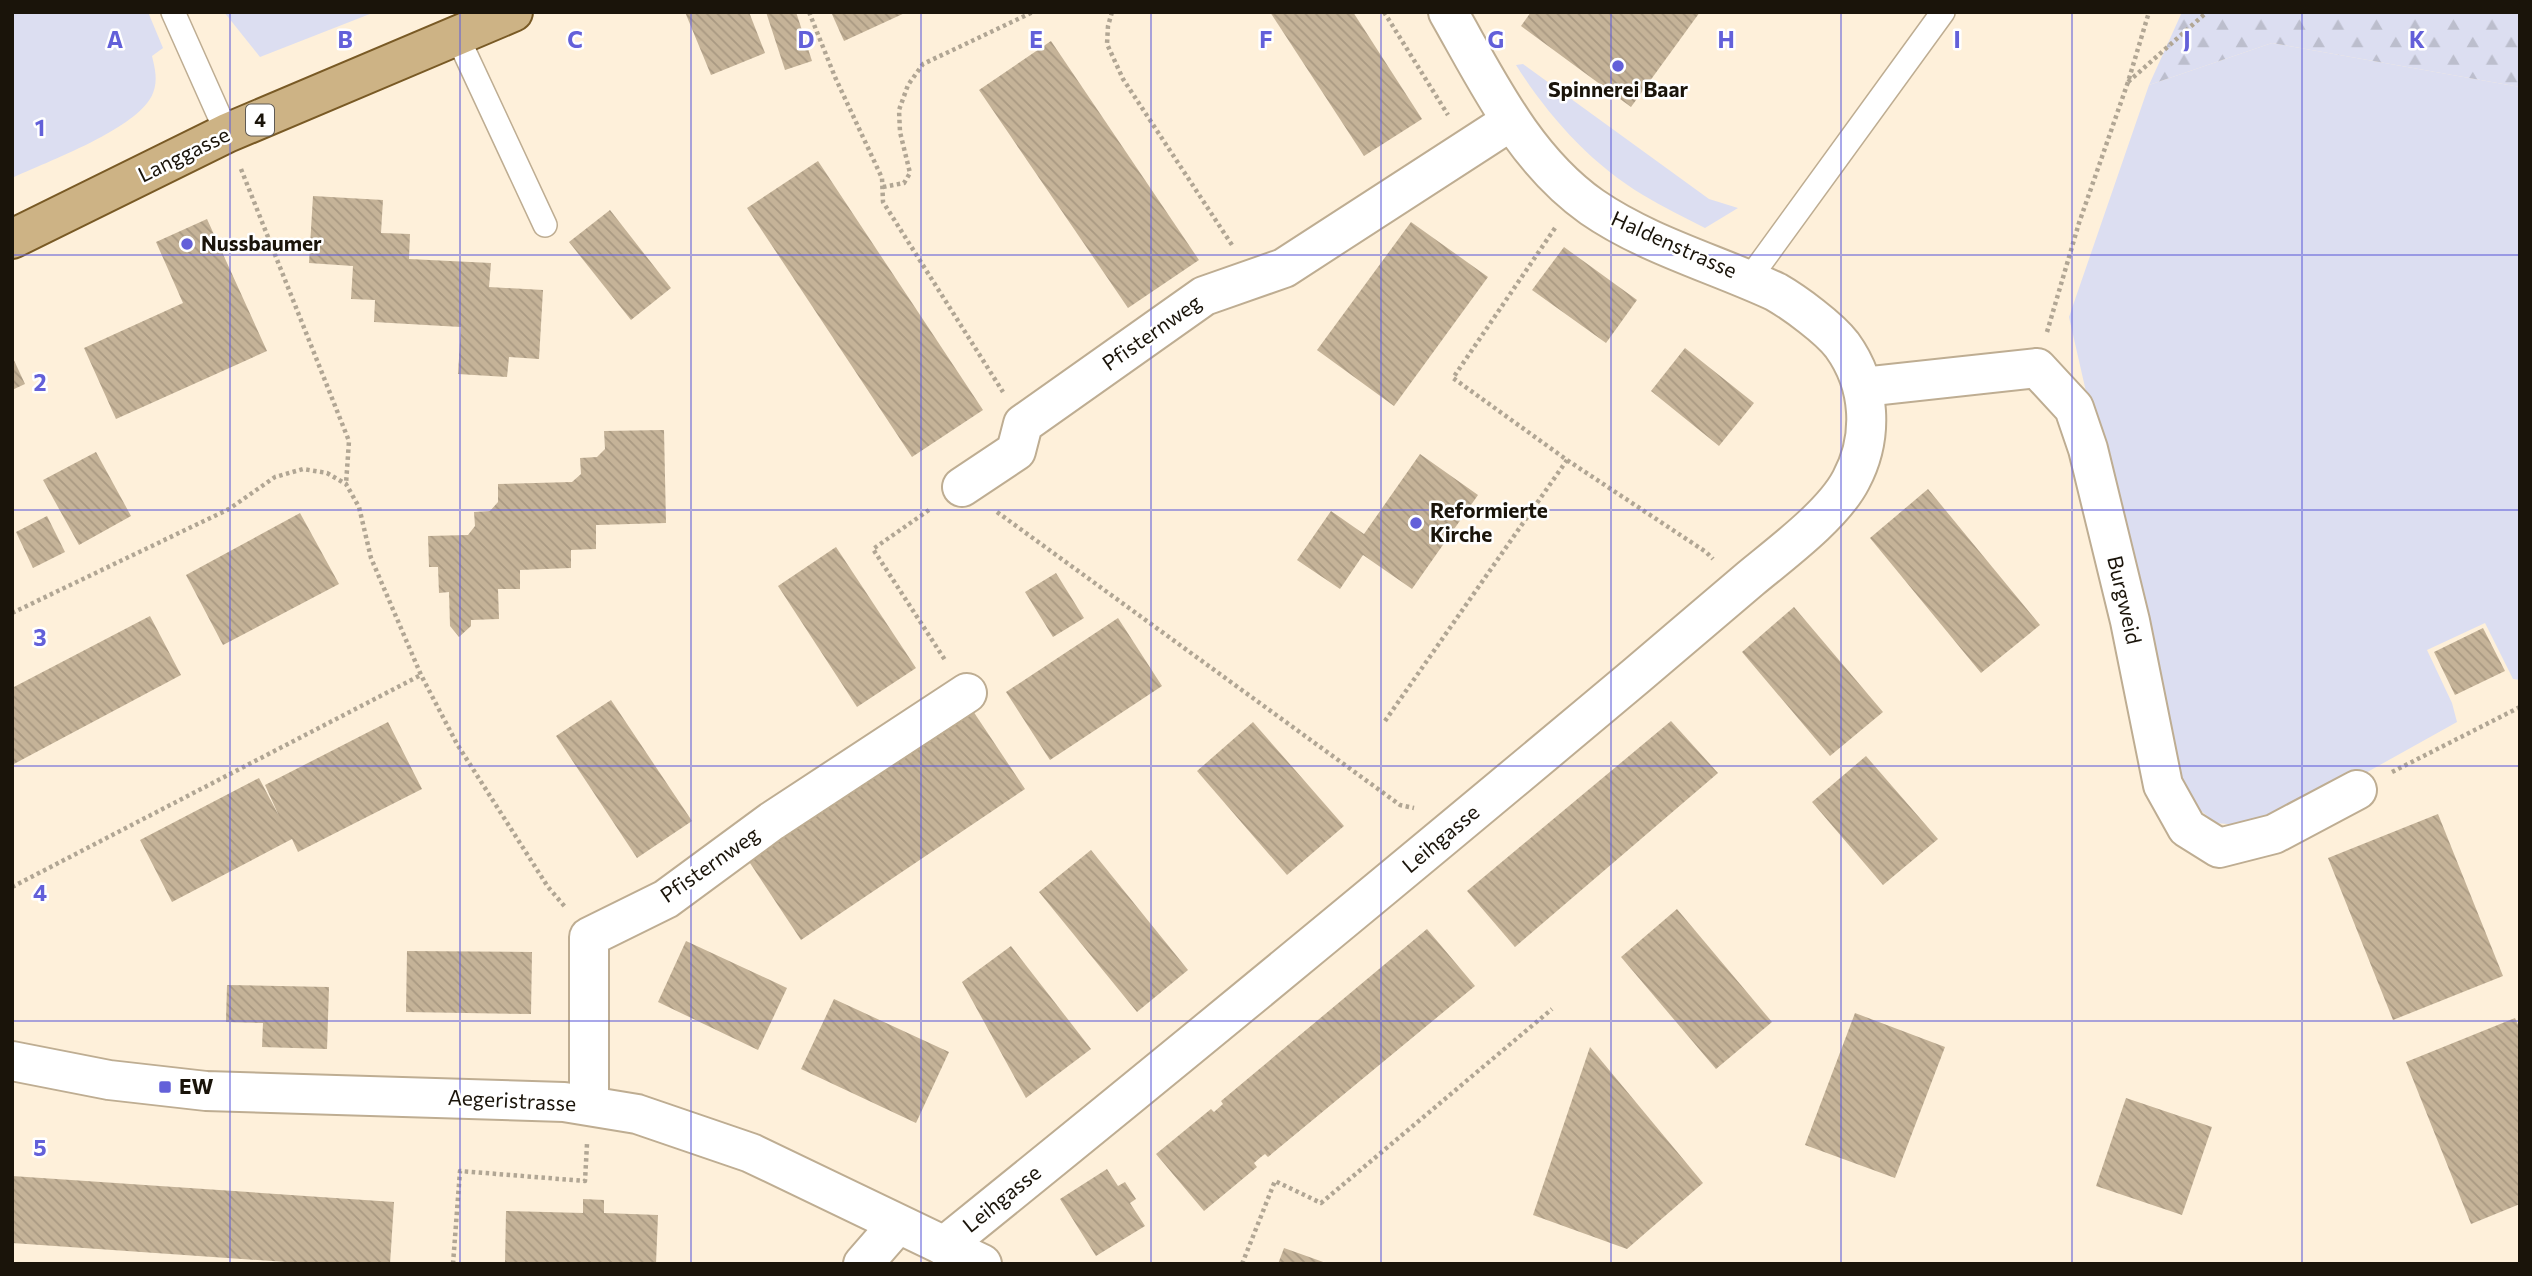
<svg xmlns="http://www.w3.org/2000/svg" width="2532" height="1276" viewBox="0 0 2532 1276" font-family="Commissioner,sans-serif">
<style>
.green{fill:#dcdef1}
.forest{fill:url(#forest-firs)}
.building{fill:url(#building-back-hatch)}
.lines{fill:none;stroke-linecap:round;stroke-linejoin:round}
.service-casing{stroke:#bead92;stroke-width:26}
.minor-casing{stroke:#bead92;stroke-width:42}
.tertiary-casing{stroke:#bead92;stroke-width:42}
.primary-casing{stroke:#795a25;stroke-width:42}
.path{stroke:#b1a694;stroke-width:4.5;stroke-dasharray:3.5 3.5;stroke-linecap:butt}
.service{stroke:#fff;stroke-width:23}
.minor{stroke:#fff;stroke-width:38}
.tertiary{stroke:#fff;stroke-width:38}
.primary{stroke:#cdb385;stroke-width:38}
.grid{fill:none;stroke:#6360d9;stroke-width:2;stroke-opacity:0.55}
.poi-dot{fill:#6360d9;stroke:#fff;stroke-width:2.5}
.labels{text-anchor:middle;stroke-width:5;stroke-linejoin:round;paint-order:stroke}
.shield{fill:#fff;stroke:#5f5a54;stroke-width:2}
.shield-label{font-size:19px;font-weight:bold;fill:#1a140a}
.poi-label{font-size:21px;font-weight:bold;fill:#1a140a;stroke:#fff;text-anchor:start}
.street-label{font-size:21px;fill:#1a140a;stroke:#fff}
.grid-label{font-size:23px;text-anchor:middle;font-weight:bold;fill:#6360d9;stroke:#fff;stroke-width:5;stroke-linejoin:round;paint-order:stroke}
</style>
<defs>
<pattern id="forest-firs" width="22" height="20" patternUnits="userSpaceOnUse" patternTransform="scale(1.75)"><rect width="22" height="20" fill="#dcdef1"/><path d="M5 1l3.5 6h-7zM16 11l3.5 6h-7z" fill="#bcbecd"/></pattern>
<pattern id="building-back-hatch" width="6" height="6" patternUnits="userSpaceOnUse" patternTransform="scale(1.75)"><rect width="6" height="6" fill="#c5b398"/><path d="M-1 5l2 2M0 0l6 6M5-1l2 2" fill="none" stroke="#a99982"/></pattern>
</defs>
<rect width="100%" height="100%" fill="#fef0da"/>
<!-- green -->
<g class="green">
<path d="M 12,12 L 148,12 L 163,48 L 152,56 C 155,69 158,80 153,93 C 140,128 46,162 12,178 Z"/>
<polygon points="224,12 375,12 260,57"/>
<polygon points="2272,43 2520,87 2520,680 2513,679 2485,623 2427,650 2452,703 2457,722 2301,809 2254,826 2215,823 2191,802 2173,774 2069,317 2149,85"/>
<path d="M 1523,64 L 1709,199 L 1738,208 L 1705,228 C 1684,217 1663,207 1643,195 C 1591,164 1548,116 1516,65 Z"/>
</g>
<!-- forest -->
<polygon class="forest" points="2182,12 2520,12 2520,87 2272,43 2149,85"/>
<!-- building -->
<g class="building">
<polygon points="685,12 749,12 765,53 711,75"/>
<polygon points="766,12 796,12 812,61 785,70"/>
<polygon points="831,12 907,12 844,41"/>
<polygon points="1270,12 1353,12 1422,119 1364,156"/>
<polygon points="1531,12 1700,12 1631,107 1521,26"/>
<polygon points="1051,41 1199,260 1128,308 979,90"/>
<polygon points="818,161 983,410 912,457 747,208"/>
<polygon points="313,196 383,200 381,233 410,234 409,259 491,263 489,287 543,290 539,359 509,357 507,377 458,374 461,327 374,322 375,300 351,299 353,266 309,263"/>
<polygon points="610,210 671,288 631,320 569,242"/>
<polygon points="207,219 267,351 116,419 84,348 183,303 156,242"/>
<polygon points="1411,222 1488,277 1394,406 1317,350"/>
<polygon points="1564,247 1637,300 1606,343 1532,290"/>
<polygon points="1685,348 1754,403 1719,446 1651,391"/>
<polygon points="12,356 25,384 12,390"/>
<polygon points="664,430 666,523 596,525 596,549 571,550 571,568 520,570 520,589 498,589 499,619 471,620 471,626 459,637 450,626 449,592 439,593 438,567 429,567 428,536 468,535 475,526 474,512 490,511 498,502 498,484 572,482 581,474 580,458 597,457 605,449 604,431"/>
<polygon points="96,452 131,516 79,545 43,480"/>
<polygon points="1420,454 1478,495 1412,589 1363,555 1340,589 1297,560 1331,511 1364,534"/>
<polygon points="1928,489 2040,625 1981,673 1870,538"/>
<polygon points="300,513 339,584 223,645 186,575"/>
<polygon points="47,516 65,552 33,568 16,532"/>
<polygon points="836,547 916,668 857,707 778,586"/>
<polygon points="1056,573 1084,618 1053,637 1025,592"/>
<polygon points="1794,607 1883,712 1830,756 1742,652"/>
<polygon points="150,616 181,675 12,765 12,688"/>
<polygon points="1118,618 1162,686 1050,760 1006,692"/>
<polygon points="2483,628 2505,671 2455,695 2434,652"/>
<polygon points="611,700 692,821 637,858 556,736"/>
<polygon points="973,711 1025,789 801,940 748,860"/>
<polygon points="1671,721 1718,773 1515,947 1467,891"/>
<polygon points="388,722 422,789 298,852 292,839 172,902 140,840 259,778 279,816 265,785"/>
<polygon points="1253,722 1344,826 1287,875 1197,771"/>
<polygon points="1866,756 1938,839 1883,885 1812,802"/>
<polygon points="2438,814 2503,976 2393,1020 2328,858"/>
<polygon points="1091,850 1188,970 1137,1012 1039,892"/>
<polygon points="1677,909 1772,1022 1716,1069 1621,957"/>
<polygon points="1427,929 1475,986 1268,1157 1265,1154 1261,1157 1254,1163 1257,1167 1204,1211 1156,1154 1211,1109 1214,1112 1223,1104 1221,1101"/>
<polygon points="686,941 787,988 758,1050 658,1002"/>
<polygon points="1011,946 1091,1049 1026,1098 962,982"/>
<polygon points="407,951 532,952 531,1014 406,1012"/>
<polygon points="227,985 329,987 327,1049 262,1047 263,1023 226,1022"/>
<polygon points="834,999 949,1052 916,1123 801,1069"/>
<polygon points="1855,1013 1945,1047 1895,1178 1805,1145"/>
<polygon points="2515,1018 2520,1029 2520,1204 2471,1224 2406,1062"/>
<polygon points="1590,1047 1703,1183 1627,1249 1533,1215"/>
<polygon points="2126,1098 2212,1127 2182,1215 2096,1186"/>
<polygon points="1107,1169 1118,1186 1125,1182 1136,1199 1130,1203 1145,1226 1096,1256 1060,1199"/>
<polygon points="12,1176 394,1202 390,1264 315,1264 12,1243"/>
<polygon points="583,1199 604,1200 604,1213 658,1215 656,1264 505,1264 506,1211 583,1213"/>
<polygon points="1284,1248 1326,1263 1326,1264 1278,1264"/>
</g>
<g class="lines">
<defs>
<g id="service">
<polyline points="173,12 227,133"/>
<polyline points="457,36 545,225"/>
<polyline points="1749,279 1943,12"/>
</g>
<g id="minor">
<polyline points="1863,387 2037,368 2074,408 2088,449 2130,621 2163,785 2187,828 2219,848 2274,834 2357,790"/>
<polyline points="962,487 1016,451 1023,424 1204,296 1284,268 1511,121"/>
<polyline points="589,1105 589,937 666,899 772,821 967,693"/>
<path d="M 944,1246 C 1177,1058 1407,868 1636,676 C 1674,644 1712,611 1750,579 C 1780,554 1833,515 1851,480 C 1874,437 1871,385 1842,345 C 1829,328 1795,303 1776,292 C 1716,264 1647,245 1592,207 C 1524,159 1488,82 1448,12"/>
<polyline points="863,1264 897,1225"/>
</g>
<polyline id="tertiary" points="12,1061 109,1080 206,1091 564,1102 637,1114 751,1153 982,1264"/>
<polyline id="primary" points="12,239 227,133 513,12"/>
</defs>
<!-- service casing -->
<use href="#service" class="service-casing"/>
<!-- minor casing -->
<use href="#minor" class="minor-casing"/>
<!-- tertiary casing -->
<use href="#tertiary" class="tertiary-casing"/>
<!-- primary casing -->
<use href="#primary" class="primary-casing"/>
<!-- path -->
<g class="path">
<polyline points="809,12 835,77 882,178 883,202 1003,392"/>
<polyline points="1112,12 1108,26 1107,44 1123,79 1232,245"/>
<polyline points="1384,12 1448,115"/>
<polyline points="2128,82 2207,12"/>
<polyline points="241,169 349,441 346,484"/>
<polyline points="883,187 904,183 910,173 900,132 899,110 908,85 923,64 1033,12"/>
<polyline points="1555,228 1453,378 1567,460 1706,552 1713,559"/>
<polyline points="2047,332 2079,223 2128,82 2149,12"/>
<polyline points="929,510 873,549 945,660"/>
<polyline points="997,512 1400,805 1414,808"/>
<polyline points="12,613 229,509 275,477 303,469 327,473 346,484 359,507 371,558 421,675 457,744 548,887 566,908"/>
<polyline points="1385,721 1567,460"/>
<polyline points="2392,772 2520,707"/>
<polyline points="12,887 421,675"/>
<polyline points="453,1264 460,1171 585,1181 587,1144"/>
<polyline points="1242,1264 1275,1181 1321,1203 1552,1009"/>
</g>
<!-- service -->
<use href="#service" class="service"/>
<!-- minor -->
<use href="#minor" class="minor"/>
<!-- tertiary -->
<use href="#tertiary" class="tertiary"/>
<!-- primary -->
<use href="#primary" class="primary"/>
</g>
<!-- grid -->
<path class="grid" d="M 230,12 L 230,1264M 460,12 L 460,1264M 691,12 L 691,1264M 921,12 L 921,1264M 1151,12 L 1151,1264M 1381,12 L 1381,1264M 1611,12 L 1611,1264M 1841,12 L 1841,1264M 2072,12 L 2072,1264M 2302,12 L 2302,1264M 12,255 L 2520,255M 12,510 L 2520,510M 12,766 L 2520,766M 12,1021 L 2520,1021"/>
<!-- markers -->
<g class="poi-dot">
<circle cx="1618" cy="66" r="7"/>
<circle cx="187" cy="244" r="7"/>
<circle cx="1416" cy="523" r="7"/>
<rect x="158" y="1080" width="14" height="14" rx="3.5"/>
</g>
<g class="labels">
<!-- shield labels -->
<rect class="shield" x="246" y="104.5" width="28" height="31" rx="5"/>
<g class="shield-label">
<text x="260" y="127">4</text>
</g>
<!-- poi labels -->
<g class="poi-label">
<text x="1618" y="97" text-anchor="middle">Spinnerei Baar</text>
<text x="201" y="251">Nussbaumer</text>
<text x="1430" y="518">Reformierte<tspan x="1430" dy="24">Kirche</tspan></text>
<text x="179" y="1094">EW</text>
</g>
<!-- street labels -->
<g class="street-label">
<text transform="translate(184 155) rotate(-26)" y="7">Langgasse</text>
<text transform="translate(1674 245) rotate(24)" y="7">Haldenstrasse</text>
<text transform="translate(1152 333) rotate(-35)" y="7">Pfisternweg</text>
<text transform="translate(2124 600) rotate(77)" y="7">Burgweid</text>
<text transform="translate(1441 839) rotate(-40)" y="7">Leihgasse</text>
<text transform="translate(710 865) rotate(-35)" y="7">Pfisternweg</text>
<text transform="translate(512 1101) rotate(3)" y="7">Aegeristrasse</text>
<text transform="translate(1002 1199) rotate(-39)" y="7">Leihgasse</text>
</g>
</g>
<g class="grid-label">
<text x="115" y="48">A</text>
<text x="345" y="48">B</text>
<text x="575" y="48">C</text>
<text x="806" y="48">D</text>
<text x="1036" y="48">E</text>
<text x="1266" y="48">F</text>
<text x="1496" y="48">G</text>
<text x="1726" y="48">H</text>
<text x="1957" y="48">I</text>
<text x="2187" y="48">J</text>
<text x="2417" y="48">K</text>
<text x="40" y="136">1</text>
<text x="40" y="391">2</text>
<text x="40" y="646">3</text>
<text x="40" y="901">4</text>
<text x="40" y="1156">5</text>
</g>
<!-- border -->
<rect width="2532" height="1276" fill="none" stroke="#1a140a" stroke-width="28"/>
</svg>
